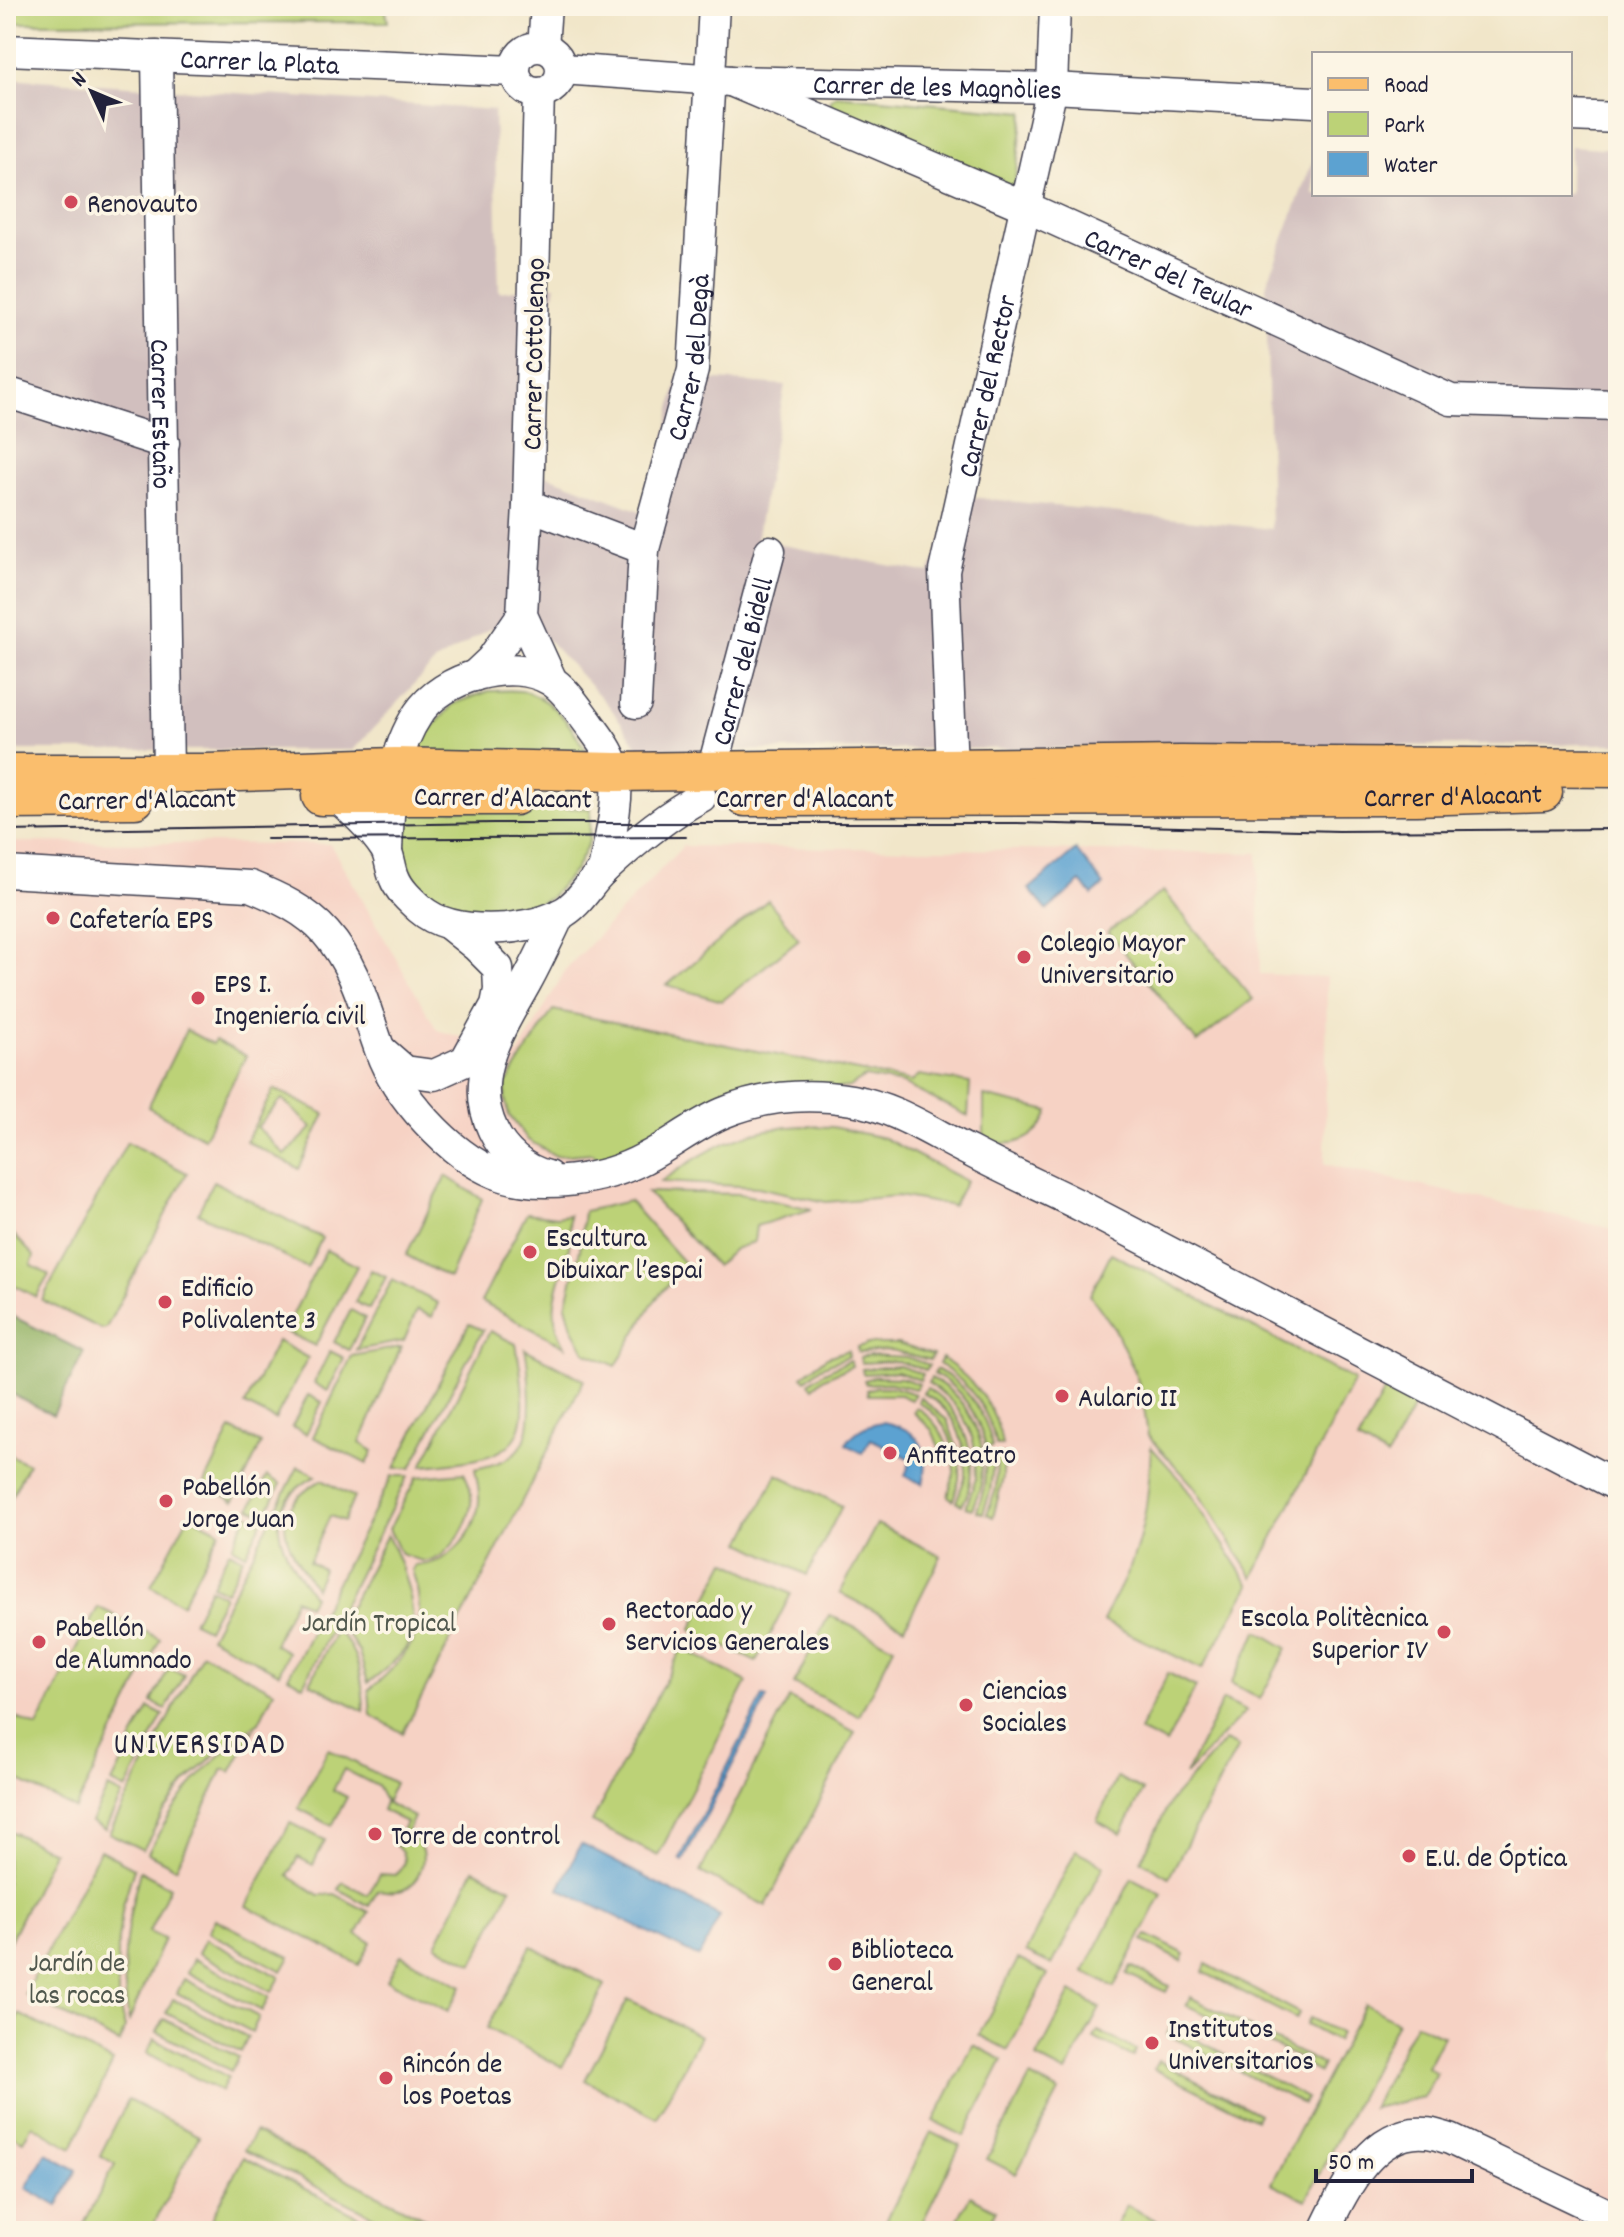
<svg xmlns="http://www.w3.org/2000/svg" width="1624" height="2237" viewBox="0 0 1624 2237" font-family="Dekko,sans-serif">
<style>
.built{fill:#f6d2c4}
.industrial{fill:#d1bfbe}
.green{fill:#bcd277;stroke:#6f7a59;stroke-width:2;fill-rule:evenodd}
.forest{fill:#95b468;stroke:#5c6b52;stroke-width:2}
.water{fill:#5ca2d1;stroke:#3f6286;stroke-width:2}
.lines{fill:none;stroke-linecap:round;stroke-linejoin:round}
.minor-casing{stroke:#413f50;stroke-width:33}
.major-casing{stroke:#413f50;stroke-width:41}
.minor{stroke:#fff;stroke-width:30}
.major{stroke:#fabe6d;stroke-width:38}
.tram{stroke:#22223b;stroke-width:2}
.poi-dot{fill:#d1495b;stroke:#fcf5e5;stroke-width:3}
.labels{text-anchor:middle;stroke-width:7;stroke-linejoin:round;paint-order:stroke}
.street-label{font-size:28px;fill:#22223b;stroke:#fcf5e5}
.poi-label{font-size:28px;fill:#22223b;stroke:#fcf5e5;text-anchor:start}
.park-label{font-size:28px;fill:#50574d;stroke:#fcf5e5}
.neighbourhood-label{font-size:30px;letter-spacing:2px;fill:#22223b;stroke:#fcf5e5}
</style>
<rect width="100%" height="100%" fill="#fcf5e5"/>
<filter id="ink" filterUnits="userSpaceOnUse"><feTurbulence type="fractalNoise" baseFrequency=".0125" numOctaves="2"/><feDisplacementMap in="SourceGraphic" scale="16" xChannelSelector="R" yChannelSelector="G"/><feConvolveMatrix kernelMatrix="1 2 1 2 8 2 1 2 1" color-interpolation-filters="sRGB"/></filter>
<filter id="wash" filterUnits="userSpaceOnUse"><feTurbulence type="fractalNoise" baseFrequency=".006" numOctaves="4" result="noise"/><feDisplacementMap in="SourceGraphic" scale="32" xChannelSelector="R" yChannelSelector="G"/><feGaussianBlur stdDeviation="1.8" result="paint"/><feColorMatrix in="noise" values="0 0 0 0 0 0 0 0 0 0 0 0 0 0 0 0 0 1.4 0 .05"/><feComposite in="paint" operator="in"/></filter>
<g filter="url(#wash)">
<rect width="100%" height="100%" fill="#f1e6c9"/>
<!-- built -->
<polygon class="built" points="6,842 330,844 437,1030 518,1055 566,969 683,846 1258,853 1260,974 1327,977 1325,1164 1618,1230 1618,2231 6,2231"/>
<!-- industrial -->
<polygon class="industrial" points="6,78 494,110 499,292 556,285 522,466 648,514 678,377 785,385 756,540 929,573 961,496 1271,529 1266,286 1314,157 1314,194 1570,194 1570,146 1618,149 1618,744 641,751 610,707 547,639 489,629 434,663 353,750 6,750"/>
<!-- green -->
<g class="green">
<polygon points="6,6 385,6 388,22 6,23"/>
<polygon points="836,95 1024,112 1013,195 830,111 831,99"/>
<path d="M 489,691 C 500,691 516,689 527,692 C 558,703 576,732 591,759 L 409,758 L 425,736 L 453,704 Z"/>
<polygon points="591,808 589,842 575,870 549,899 516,911 474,918 436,903 419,884 405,862 400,834 403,810"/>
<polygon points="1163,891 1253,999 1197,1042 1108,932"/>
<polygon points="768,900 799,939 722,1001 667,985"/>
<polygon points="553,1010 912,1082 919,1075 970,1083 968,1116 903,1084 865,1077 849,1087 711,1103 684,1115 645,1143 600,1163 593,1153 556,1156 528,1140 509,1115 505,1099 506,1084"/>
<polygon points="186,1030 212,1044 215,1040 246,1056 204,1138 148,1107"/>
<path d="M 274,1089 L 325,1114 L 299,1169 L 246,1141 ZM 282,1099 L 312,1128 L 285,1155 L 257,1127 Z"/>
<path d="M 984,1096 L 1049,1111 C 1040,1140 1009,1151 984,1138 Z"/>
<path d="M 802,1126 L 832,1127 L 884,1138 L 966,1181 L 953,1206 L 898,1196 L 826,1202 L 758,1187 L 660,1182 C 710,1148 740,1129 802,1126 Z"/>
<polygon points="127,1142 187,1173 106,1328 101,1329 42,1300"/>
<polygon points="446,1176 482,1199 449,1278 406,1255"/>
<polygon points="213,1181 322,1238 307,1268 198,1213"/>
<polygon points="647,1192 740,1194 812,1209 756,1226 754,1242 734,1249 716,1266"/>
<polygon points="629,1201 685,1264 652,1304 616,1366 586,1353 572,1327 566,1305 580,1250 584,1211"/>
<path d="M 527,1213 L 556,1217 L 569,1215 C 569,1226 571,1236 569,1247 C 561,1285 543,1307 565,1346 L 481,1302 Z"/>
<polygon points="14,1235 34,1256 31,1265 49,1275 36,1297 6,1281 6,1236 11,1238"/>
<polygon points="326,1250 357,1266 315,1346 284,1331"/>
<polygon points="1111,1253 1354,1380 1253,1577 1193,1485 1148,1436 1142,1393 1134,1370 1115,1329 1090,1295"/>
<polygon points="371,1270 386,1277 369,1309 355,1302"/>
<polygon points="392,1280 438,1303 432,1317 417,1310 404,1341 356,1350"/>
<polygon points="351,1310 365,1318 349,1350 334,1342"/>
<polygon points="469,1324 483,1330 411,1468 395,1468"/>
<path d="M 490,1331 L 516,1344 C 535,1447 521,1458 422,1466 Z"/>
<polygon points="277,1341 308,1358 275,1420 245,1405"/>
<polygon points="868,1344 898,1344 933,1355 930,1360 891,1350 858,1352 857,1347"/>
<polygon points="401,1347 360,1443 373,1451 367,1464 313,1437 352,1356"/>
<path d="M 525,1349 L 584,1380 L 403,1733 L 371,1715 L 369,1690 C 412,1653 431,1628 412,1570 L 415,1565 C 449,1566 476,1534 479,1502 C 480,1491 477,1480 475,1469 C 522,1459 530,1446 530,1399 C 529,1382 529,1365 525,1349 Z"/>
<polygon points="848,1350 849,1356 821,1367 806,1380 802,1376 827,1357"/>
<polygon points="330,1351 344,1358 328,1391 314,1383"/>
<polygon points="869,1355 906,1357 929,1365 926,1370 897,1361 861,1363 860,1357"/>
<path d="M 942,1358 C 973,1379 997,1407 1002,1445 L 996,1445 C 989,1409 970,1384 939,1364 Z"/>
<polygon points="850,1360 852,1366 824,1378 813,1388 809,1383 824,1372"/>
<polygon points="899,1366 923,1374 920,1380 897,1372 863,1374 862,1369"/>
<path d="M 936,1369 C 965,1383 988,1415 992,1447 L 986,1448 C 979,1417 963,1389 934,1374 Z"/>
<polygon points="874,1377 902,1378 919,1384 915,1389 890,1383 866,1384 864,1380"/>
<path d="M 931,1378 C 959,1392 975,1418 982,1448 L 975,1449 C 969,1419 954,1399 928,1383 Z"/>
<polygon points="876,1387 892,1387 915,1394 911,1400 900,1395 868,1395 867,1390"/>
<path d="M 927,1388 C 952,1403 963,1423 970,1451 L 964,1452 C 960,1426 946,1405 923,1393 Z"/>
<polygon points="1385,1389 1414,1406 1387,1457 1358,1441"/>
<polygon points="308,1395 322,1402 306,1434 292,1427"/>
<path d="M 920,1397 L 947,1420 L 959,1452 L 953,1452 C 951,1430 936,1413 918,1402 Z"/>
<path d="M 916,1407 C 933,1418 945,1434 949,1454 L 942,1454 L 932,1430 L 913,1412 Z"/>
<polygon points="231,1429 261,1444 234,1501 204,1485"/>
<path d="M 1151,1447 L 1181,1480 L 1250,1585 L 1202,1669 L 1103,1621 C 1112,1602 1123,1584 1131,1564 C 1146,1527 1149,1487 1151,1447 Z"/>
<polygon points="6,1453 28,1464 6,1508"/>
<polygon points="1003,1455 1003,1478 993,1517 987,1514 996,1489 997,1456"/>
<polygon points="994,1456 990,1492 983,1513 977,1511 984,1488 986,1458"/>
<polygon points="975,1457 982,1457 981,1485 972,1509 966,1507 976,1478"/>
<path d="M 965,1458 L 971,1458 C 971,1474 971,1491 962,1505 L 956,1502 L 965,1478 Z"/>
<polygon points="954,1459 960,1459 959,1480 953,1500 948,1496 954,1473"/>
<path d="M 298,1467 L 316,1476 C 252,1510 284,1553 313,1596 L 308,1605 L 295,1599 L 274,1644 L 288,1652 L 279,1673 L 210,1637 Z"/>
<path d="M 464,1473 C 470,1484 473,1498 470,1510 C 466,1528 447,1561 425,1561 C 418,1561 408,1556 401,1554 L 389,1529 L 417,1477 Z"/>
<polygon points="777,1474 842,1506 807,1575 742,1543"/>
<polygon points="267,1476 281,1484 265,1515 250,1508"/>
<polygon points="392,1476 408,1476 303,1685 288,1677"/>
<path d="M 322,1480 L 354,1497 L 344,1521 L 330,1516 L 309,1562 L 323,1569 L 315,1588 C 287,1545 262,1513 322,1480 Z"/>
<polygon points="248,1514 262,1522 246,1554 232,1546"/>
<polygon points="189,1515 220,1531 182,1604 151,1586"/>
<polygon points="877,1524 941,1556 905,1627 840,1593"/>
<path d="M 387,1535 C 402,1563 424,1619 405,1649 C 396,1662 380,1673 368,1683 L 359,1652 L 341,1624 Z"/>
<polygon points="229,1551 243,1558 226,1592 212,1585"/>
<polygon points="726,1561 791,1594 756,1662 691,1630"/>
<polygon points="210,1588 224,1596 207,1629 193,1622"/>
<polygon points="98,1607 160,1639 75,1809 6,1774 6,1713 37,1727"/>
<polygon points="829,1615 894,1647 859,1716 794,1684"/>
<path d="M 336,1630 C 360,1650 363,1682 364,1711 L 310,1683 Z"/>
<polygon points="1258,1631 1287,1648 1260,1699 1231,1683"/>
<polygon points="682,1648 747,1682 658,1856 592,1822"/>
<polygon points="202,1653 274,1691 259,1722 217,1752 185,1784 163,1813 143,1850 109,1833"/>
<polygon points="169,1668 184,1675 166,1709 152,1702"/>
<polygon points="1168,1673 1196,1687 1166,1744 1139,1731"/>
<polygon points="789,1698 855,1732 766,1906 700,1872"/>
<polygon points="1223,1700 1246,1711 1185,1775"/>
<polygon points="149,1708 163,1715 146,1749 131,1742"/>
<path d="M 254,1730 L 231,1772 L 223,1769 L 176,1868 L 148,1853 C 173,1804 206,1759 254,1730 Z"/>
<polygon points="1225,1741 1238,1747 1169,1877 1141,1861 1171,1800"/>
<polygon points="129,1749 143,1756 126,1790 112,1783"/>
<polygon points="328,1749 395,1783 387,1801 384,1799 377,1786 344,1769 333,1790 347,1797 332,1826 298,1808"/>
<polygon points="1117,1777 1143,1791 1121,1834 1097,1821"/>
<polygon points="108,1788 122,1795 105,1829 91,1822"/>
<path d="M 385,1802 L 414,1817 L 407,1832 C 411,1836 418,1841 420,1846 C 428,1861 418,1884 403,1890 C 395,1893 386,1891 378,1890 L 369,1906 L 338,1889 L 343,1882 L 368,1895 L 380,1874 L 395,1875 C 407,1864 407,1855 395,1845 L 406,1822 L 382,1810 Z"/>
<polygon points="290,1823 325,1840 313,1865 298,1857 288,1876 319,1895 335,1894 369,1912 357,1934 371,1942 359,1965 247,1906"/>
<polygon points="6,1829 53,1852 6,1949"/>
<polygon points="100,1850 134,1868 123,1905 118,1940 118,2002 125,2028 119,2043 25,1994"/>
<polygon points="1076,1850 1104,1866 1052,1965 1026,1952"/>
<polygon points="474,1869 511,1888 473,1964 436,1945"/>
<path d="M 140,1871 L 170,1887 L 149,1932 L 164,1939 L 129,2021 C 119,1968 126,1922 140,1871 Z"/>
<polygon points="1132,1878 1162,1894 1114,1987 1084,1972"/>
<polygon points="215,1919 290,1957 282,1971 208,1932"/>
<polygon points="1147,1935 1185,1954 1182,1961 1143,1941"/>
<polygon points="205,1939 280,1977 272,1992 198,1953"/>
<polygon points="531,1946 605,1985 562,2067 487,2028"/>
<polygon points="401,1955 462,1986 448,2011 387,1981"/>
<polygon points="194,1959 269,1997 262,2011 187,1972"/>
<polygon points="1018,1959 1048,1974 1008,2050 979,2035"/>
<polygon points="1206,1964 1299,2013 1296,2019 1203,1972"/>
<polygon points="1131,1966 1169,1986 1166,1992 1127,1974"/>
<polygon points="184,1979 259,2017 252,2032 177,1993"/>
<polygon points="1071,1992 1100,2008 1066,2073 1037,2058"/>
<polygon points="1190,1997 1323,2065 1319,2073 1307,2066 1308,2062 1186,2005"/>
<polygon points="173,1999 248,2037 241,2052 166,2013"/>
<polygon points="628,1999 700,2036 657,2118 585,2080"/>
<polygon points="1365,2004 1397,2022 1306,2200 1271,2183"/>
<polygon points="19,2014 113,2062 72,2148 32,2125 23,2141 6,2132 6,2039"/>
<polygon points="1309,2018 1340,2033 1336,2041 1306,2025"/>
<polygon points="164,2019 238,2057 231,2071 157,2032"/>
<polygon points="1415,2023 1443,2036 1427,2067 1436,2073 1423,2097 1372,2108"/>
<polygon points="1171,2026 1307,2098 1303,2104 1167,2034"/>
<polygon points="1098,2031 1136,2050 1133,2057 1094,2038"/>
<polygon points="154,2039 228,2077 221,2091 147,2053"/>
<polygon points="973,2045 1003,2060 964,2136 934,2121"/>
<polygon points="1158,2061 1259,2114 1256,2120 1154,2069"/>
<polygon points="1030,2077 1059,2092 1016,2174 987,2159"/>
<polygon points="128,2100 199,2136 150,2231 80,2231 115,2164 100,2155"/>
<polygon points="255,2132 449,2231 403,2231 244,2150"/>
<polygon points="931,2132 960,2146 918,2231 885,2231 882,2229"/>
<polygon points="243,2157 386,2231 206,2231"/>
<polygon points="970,2196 996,2210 985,2231 952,2231"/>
<polygon points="1126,2205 1173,2229 1172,2231 1113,2231"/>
</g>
<!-- forest -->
<polygon class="forest" points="6,1313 84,1352 53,1415 6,1391"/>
<!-- water -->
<g class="water">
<polygon points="1076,850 1104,885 1092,895 1081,882 1047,910 1029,889"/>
<path d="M 882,1422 C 918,1428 932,1448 923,1484 L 905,1476 L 911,1459 L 871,1439 L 862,1453 L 846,1444 C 855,1430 866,1425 882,1422 Z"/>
<polygon points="763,1697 767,1698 683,1861 680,1859"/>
<polygon points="581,1844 720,1916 699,1957 559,1889"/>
<polygon points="46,2153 77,2170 58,2206 26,2188"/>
</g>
</g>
<g filter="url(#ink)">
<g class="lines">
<defs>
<g id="minor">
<circle cx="538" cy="70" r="23"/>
<polyline points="543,47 546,6"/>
<path id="s1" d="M 6,50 L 515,71"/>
<path id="s2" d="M 157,56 L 168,772"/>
<path id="s3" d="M 562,69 L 731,81 L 1052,88 L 1314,102"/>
<path id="s4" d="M 731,81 L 1024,206 L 1451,400 L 1618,405"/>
<polyline points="539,93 528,505 522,615 552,681"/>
<polyline points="1570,116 1618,118"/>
<polyline points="6,392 164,443"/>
<polyline points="528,505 644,549"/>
<polyline points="474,676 491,660 522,615"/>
<path id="s5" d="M 636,703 L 644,549 L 693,370 L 714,6"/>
<path id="s6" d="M 952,769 L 944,571 L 1052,88 L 1055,6"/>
<path id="s7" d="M 712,771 L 770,551"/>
<path d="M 334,795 C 353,811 371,827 385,848 C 390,856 390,867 394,877 C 399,890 410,900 420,909 C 452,937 525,932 561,914 C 579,905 589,884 603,871 C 633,843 665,816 701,797"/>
<path d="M 387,850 C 389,805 391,754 418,714 C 442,677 511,657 550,680 C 566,689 579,711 590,725 C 601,740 614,756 616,774 C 619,806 609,840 603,871"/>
<path d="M 6,872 L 250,886 C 277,897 306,910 326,933 C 356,967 365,1009 380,1050 C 396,1095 450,1155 495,1173 C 538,1191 605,1180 645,1158 C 672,1144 695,1125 723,1113 C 764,1096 809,1093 852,1100 C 895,1107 932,1133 971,1152 C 1007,1171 1045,1188 1081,1206 C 1261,1299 1439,1394 1618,1486"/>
<polyline points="382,1051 405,1071 434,1075 465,1061 496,1005 499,990 498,968 476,946 451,926"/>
<path d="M 548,1176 C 524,1170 503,1152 493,1130 C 467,1076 501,1028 527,981 C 539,959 549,937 560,914"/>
<path d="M 1324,2231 C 1343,2192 1372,2128 1426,2133 C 1433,2133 1442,2137 1450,2139 L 1618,2219"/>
</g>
<g id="major">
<polyline points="6,773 207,773 395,767 616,772 1181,765 1618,768"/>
<polyline points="321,796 515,796"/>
<path id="s8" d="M 745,797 L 1416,796 L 1543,792"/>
<polyline points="6,800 135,799"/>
</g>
</defs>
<!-- minor casing -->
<use href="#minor" class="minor-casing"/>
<!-- major casing -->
<use href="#major" class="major-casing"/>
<!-- minor -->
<use href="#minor" class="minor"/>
<!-- major -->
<use href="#major" class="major"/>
<!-- tram -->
<g class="tram">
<polyline points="6,831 493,823 1017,823 1339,831 1618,829"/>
<polyline points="266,839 686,837"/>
</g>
</g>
</g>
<!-- markers -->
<g class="poi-dot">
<circle cx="71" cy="202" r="8"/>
<circle cx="53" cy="918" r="8"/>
<circle cx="1024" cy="957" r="8"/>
<circle cx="198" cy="998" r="8"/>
<circle cx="530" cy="1252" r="8"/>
<circle cx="165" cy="1302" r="8"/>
<circle cx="1062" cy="1396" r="8"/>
<circle cx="890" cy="1453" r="8"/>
<circle cx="166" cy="1501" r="8"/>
<circle cx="609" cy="1624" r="8"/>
<circle cx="1444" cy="1632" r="8"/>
<circle cx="39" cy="1642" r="8"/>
<circle cx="966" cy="1705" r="8"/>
<circle cx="375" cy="1834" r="8"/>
<circle cx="1409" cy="1856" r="8"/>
<circle cx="835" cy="1964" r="8"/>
<circle cx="1152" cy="2043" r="8"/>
<circle cx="386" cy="2078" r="8"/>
</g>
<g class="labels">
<!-- street labels -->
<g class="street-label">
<text dy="10" stroke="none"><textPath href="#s1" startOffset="254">Carrer la Plata</textPath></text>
<text dy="10" stroke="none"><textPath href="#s3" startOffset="376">Carrer de les Magnòlies</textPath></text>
<text dy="10" stroke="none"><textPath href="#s4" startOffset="478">Carrer del Teular</textPath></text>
<text transform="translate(532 354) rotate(-89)" y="10">Carrer Cottolengo</text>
<text dy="10" stroke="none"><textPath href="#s5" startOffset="352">Carrer del Degà</textPath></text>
<text dy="10" stroke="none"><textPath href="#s6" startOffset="388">Carrer del Rector</textPath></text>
<text dy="10" stroke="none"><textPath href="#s2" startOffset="358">Carrer Estaño</textPath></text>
<text dy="10" stroke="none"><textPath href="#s7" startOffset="114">Carrer del Bidell</textPath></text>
<text dy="10" stroke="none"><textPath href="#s8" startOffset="708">Carrer d'Alacant</textPath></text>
<text transform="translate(503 796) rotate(1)" y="10">Carrer d’Alacant</text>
<text x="805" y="807">Carrer d'Alacant</text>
<text transform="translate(147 798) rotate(-1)" y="10">Carrer d'Alacant</text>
</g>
<!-- poi labels -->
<g class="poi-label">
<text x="87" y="212">Renovauto</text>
<text x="69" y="928">Cafetería EPS</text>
<text x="1040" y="951">Colegio Mayor<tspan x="1040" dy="32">Universitario</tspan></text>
<text x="214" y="992">EPS I.<tspan x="214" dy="32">Ingeniería civil</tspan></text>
<text x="546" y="1246">Escultura<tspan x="546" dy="32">Dibuixar l’espai</tspan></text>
<text x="181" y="1296">Edificio<tspan x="181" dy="32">Polivalente 3</tspan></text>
<text x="1078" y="1406">Aulario II</text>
<text x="906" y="1463">Anfiteatro</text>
<text x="182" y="1495">Pabellón<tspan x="182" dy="32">Jorge Juan</tspan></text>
<text x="625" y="1618">Rectorado y<tspan x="625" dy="32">Servicios Generales</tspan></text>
<text x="1428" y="1626" text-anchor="end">Escola Politècnica<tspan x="1428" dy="32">Superior IV</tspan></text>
<text x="55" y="1636">Pabellón<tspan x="55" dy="32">de Alumnado</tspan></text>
<text x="982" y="1699">Ciencias<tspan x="982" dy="32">Sociales</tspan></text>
<text x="391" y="1844">Torre de control</text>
<text x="1425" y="1866">E.U. de Óptica</text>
<text x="851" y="1958">Biblioteca<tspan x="851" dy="32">General</tspan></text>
<text x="1168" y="2037">Institutos<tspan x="1168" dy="32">Universitarios</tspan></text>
<text x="402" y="2072">Rincón de<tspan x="402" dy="32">los Poetas</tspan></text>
</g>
<!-- park labels -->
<g class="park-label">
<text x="379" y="1631">Jardín Tropical</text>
<text x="77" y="1971">Jardín de<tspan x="77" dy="32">las rocas</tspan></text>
</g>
<!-- neighbourhood labels -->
<g class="neighbourhood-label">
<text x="200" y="1753">UNIVERSIDAD</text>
</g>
</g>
<!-- margin -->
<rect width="1624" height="2237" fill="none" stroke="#fcf5e5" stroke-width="32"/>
<!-- legend -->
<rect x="1312" y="52" width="260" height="144" fill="#fcf5e5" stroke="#a5a1a1" stroke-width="2"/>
<rect x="1328" y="78" width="40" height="12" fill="#fabe6d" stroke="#a5a1a1" stroke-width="2"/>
<text x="1384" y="92" font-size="24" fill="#22223b">Road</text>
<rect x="1328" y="112" width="40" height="24" fill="#bcd277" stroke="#a5a1a1" stroke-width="2"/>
<text x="1384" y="132" font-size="24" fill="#22223b">Park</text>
<rect x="1328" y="152" width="40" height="24" fill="#5ca2d1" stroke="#a5a1a1" stroke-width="2"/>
<text x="1384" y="172" font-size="24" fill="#22223b">Water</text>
<!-- north arrow -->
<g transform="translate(92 92) rotate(314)" stroke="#fcf5e5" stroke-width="6" paint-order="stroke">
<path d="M0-6L14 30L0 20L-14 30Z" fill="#22223b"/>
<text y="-12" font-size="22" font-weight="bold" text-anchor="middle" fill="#22223b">N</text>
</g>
<!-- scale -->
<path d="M1316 2169v12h156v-12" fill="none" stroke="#22223b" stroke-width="4"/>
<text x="1328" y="2169" font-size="24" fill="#22223b" stroke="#fcf5e5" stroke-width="6" paint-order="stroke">50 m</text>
</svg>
